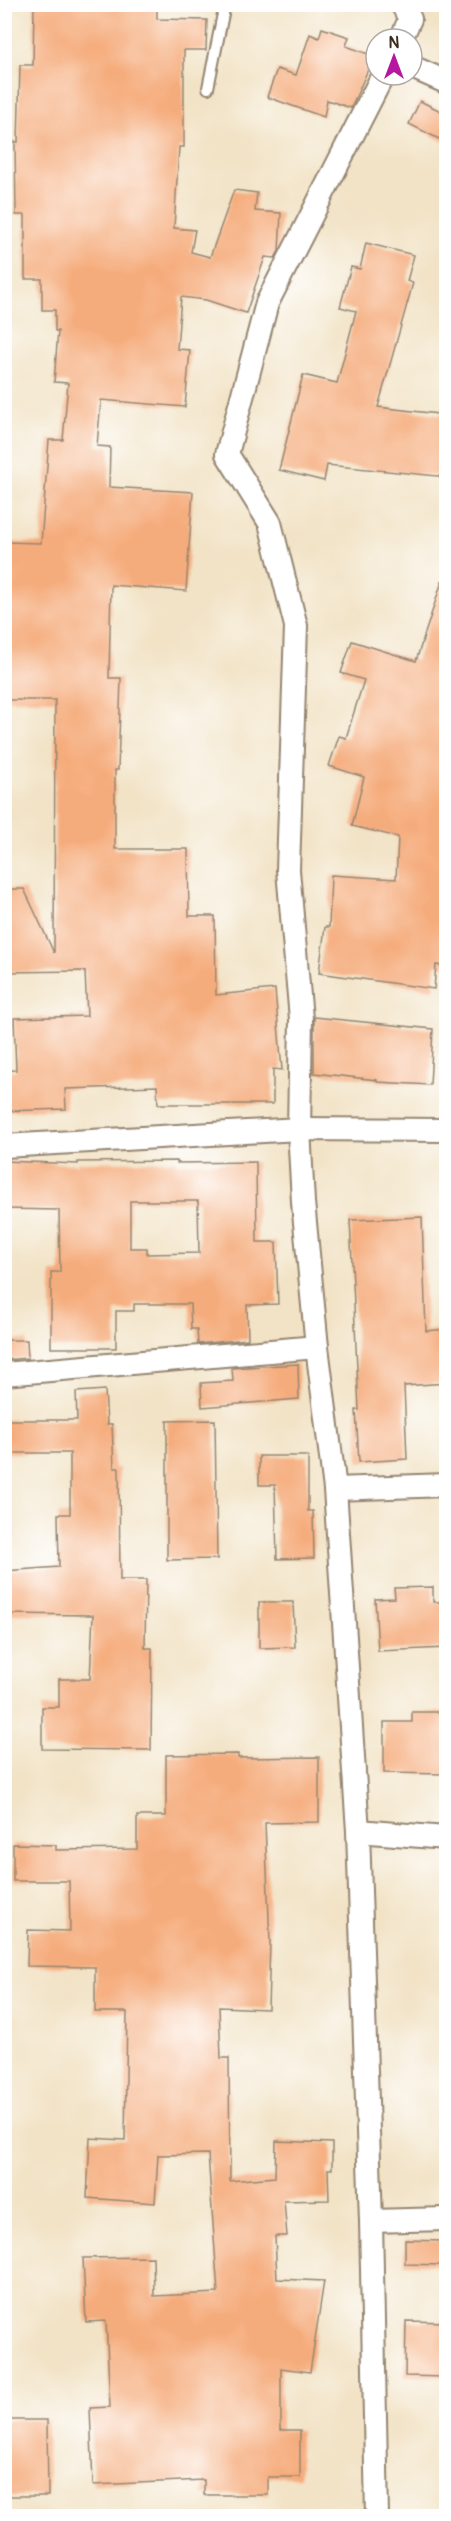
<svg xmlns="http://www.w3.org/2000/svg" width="451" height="2521" viewBox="0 0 451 2521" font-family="Pangolin,sans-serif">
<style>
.building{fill:#f5ac7b;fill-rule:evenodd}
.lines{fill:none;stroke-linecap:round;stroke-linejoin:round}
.lane-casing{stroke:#968672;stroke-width:14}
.street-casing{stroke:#968672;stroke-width:26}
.lane{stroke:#fff;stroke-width:10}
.street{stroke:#fff;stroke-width:22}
</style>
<rect width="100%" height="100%" fill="#fff"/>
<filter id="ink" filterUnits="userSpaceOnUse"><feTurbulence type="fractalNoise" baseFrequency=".0167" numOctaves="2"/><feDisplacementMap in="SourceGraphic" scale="12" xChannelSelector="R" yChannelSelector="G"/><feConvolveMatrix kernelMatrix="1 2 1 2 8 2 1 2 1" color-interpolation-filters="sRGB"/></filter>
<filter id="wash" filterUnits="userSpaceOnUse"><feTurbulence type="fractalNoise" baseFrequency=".008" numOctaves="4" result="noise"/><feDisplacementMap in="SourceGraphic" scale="24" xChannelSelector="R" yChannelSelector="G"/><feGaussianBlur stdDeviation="1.35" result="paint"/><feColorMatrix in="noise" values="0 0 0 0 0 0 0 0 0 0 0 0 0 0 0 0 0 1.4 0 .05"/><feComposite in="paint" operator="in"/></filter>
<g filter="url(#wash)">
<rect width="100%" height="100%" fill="#f2e3c6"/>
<g id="blocks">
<!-- building -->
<g class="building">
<polygon points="34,4 157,4 157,19 207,20 206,50 184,50 184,147 179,147 174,228 195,230 191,252 210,257 234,190 257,193 255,211 281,213 279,251 275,258 265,257 246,313 206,300 181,297 177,349 190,350 185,407 101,400 97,446 110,447 109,487 193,492 186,591 111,585 109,678 121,678 118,770 115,770 115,849 188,849 189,916 215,916 216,995 275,989 282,1070 273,1069 273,1104 158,1104 157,1086 65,1089 66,1109 4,1111 4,1071 16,1070 14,1018 87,1016 85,971 4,972 4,889 24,889 54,953 55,700 4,700 4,542 41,543 49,440 63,440 68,383 54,382 58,331 55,331 55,310 42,310 42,279 25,279 25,215 16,215 15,142 18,142 20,65 33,65"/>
<polygon points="322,28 349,37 346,46 374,56 351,108 327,100 324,117 267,97 277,69 296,75 310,34 319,38"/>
<polygon points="420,101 447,114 447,143 409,124"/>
<polygon points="366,243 414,255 407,281 413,283 378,407 447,415 447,477 327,465 324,481 279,470 303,375 337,383 356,311 340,307 351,267 360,269"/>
<polygon points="442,581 447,582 447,967 436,965 434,989 319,973 325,927 329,927 331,875 396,879 398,837 352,826 364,777 329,766 339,736 346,738 364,680 341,673 352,641 416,661"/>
<polygon points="314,1017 433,1029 430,1085 377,1082 377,1080 314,1073"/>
<path d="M 4,1161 L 78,1164 L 78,1162 L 177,1161 L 177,1163 L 256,1162 L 257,1242 L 276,1242 L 278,1304 L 247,1305 L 248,1339 L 198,1344 L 197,1329 L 191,1329 L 190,1304 L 134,1304 L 134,1311 L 116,1311 L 116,1348 L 51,1348 L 51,1272 L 60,1272 L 59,1210 L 4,1209 ZM 130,1201 L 198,1201 L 199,1253 L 147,1254 L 147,1248 L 130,1248 Z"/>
<polygon points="422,1217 426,1331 447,1329 447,1383 404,1386 407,1459 359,1462 356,1410 359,1410 350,1220"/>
<polygon points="4,1340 27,1340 28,1358 4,1360"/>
<polygon points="298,1364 299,1399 202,1407 201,1383 233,1381 232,1368"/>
<polygon points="105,1390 107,1424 112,1424 114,1468 119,1468 120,1580 146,1580 145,1648 152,1648 151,1750 42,1749 42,1707 59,1707 59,1679 90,1679 93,1615 4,1614 4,1571 59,1567 58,1514 70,1514 70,1453 4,1453 4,1420 77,1420 76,1392"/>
<polygon points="215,1420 217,1559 167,1560 167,1421"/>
<polygon points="259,1456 308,1456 308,1511 313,1511 314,1558 277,1559 275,1485 259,1485"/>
<polygon points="433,1587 433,1602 447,1602 447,1648 378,1651 375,1599 395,1598 394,1588"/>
<polygon points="259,1602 293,1602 295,1647 259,1648"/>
<polygon points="412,1712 445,1712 447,1774 384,1773 384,1722 412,1722"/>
<polygon points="238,1754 238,1758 319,1757 319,1822 265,1823 270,1942 268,2009 219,2007 221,2058 229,2058 230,2181 275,2177 276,2141 332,2143 332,2169 328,2169 329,2200 284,2201 287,2236 275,2236 277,2279 324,2281 310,2372 281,2368 281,2430 300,2430 300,2477 268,2477 268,2495 204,2495 204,2480 93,2485 90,2408 110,2407 106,2321 86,2322 83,2258 153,2257 154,2296 218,2293 208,2154 158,2155 155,2203 87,2198 90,2138 125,2140 127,2012 95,2012 95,1967 27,1966 28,1930 70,1931 69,1881 13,1881 13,1844 56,1845 56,1850 137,1849 137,1816 166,1816 166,1755"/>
<polygon points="405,2240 442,2241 441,2265 405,2264"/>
<polygon points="406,2321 447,2322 447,2377 405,2376"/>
<polygon points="4,2420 47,2420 48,2496 4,2496"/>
</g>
</g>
</g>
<g filter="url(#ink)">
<use href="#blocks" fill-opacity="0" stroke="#968672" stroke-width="1.5"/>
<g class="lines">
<defs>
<polyline id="lane" points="208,88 225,4"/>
<g id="street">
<polyline points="401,39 410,19 402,4"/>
<polyline points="412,67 446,82"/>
<polyline points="4,1146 299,1129 446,1130"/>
<polyline points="4,1374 317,1347"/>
<polyline points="335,1489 446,1485"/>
<polyline points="358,1831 446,1838"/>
<polyline points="371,2221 446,2219"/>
<polyline points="377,2516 371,2221 358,1831 335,1489 317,1347 303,1202 299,1129 301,1019 288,870 296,626 270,523 227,454 267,303 383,75"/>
</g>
</defs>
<!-- lane casing -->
<use href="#lane" class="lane-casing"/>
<!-- street casing -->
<use href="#street" class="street-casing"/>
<!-- lane -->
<use href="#lane" class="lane"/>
<!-- street -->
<use href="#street" class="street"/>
</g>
</g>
<!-- margin -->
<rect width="451" height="2521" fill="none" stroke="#fff" stroke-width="24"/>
<!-- north arrow -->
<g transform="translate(394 57)"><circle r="28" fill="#ffffff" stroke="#b1aaa5" stroke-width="1.5"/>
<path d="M0-4.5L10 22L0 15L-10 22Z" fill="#b5179e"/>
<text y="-9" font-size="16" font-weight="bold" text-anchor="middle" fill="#3b2a1e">N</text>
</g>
</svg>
